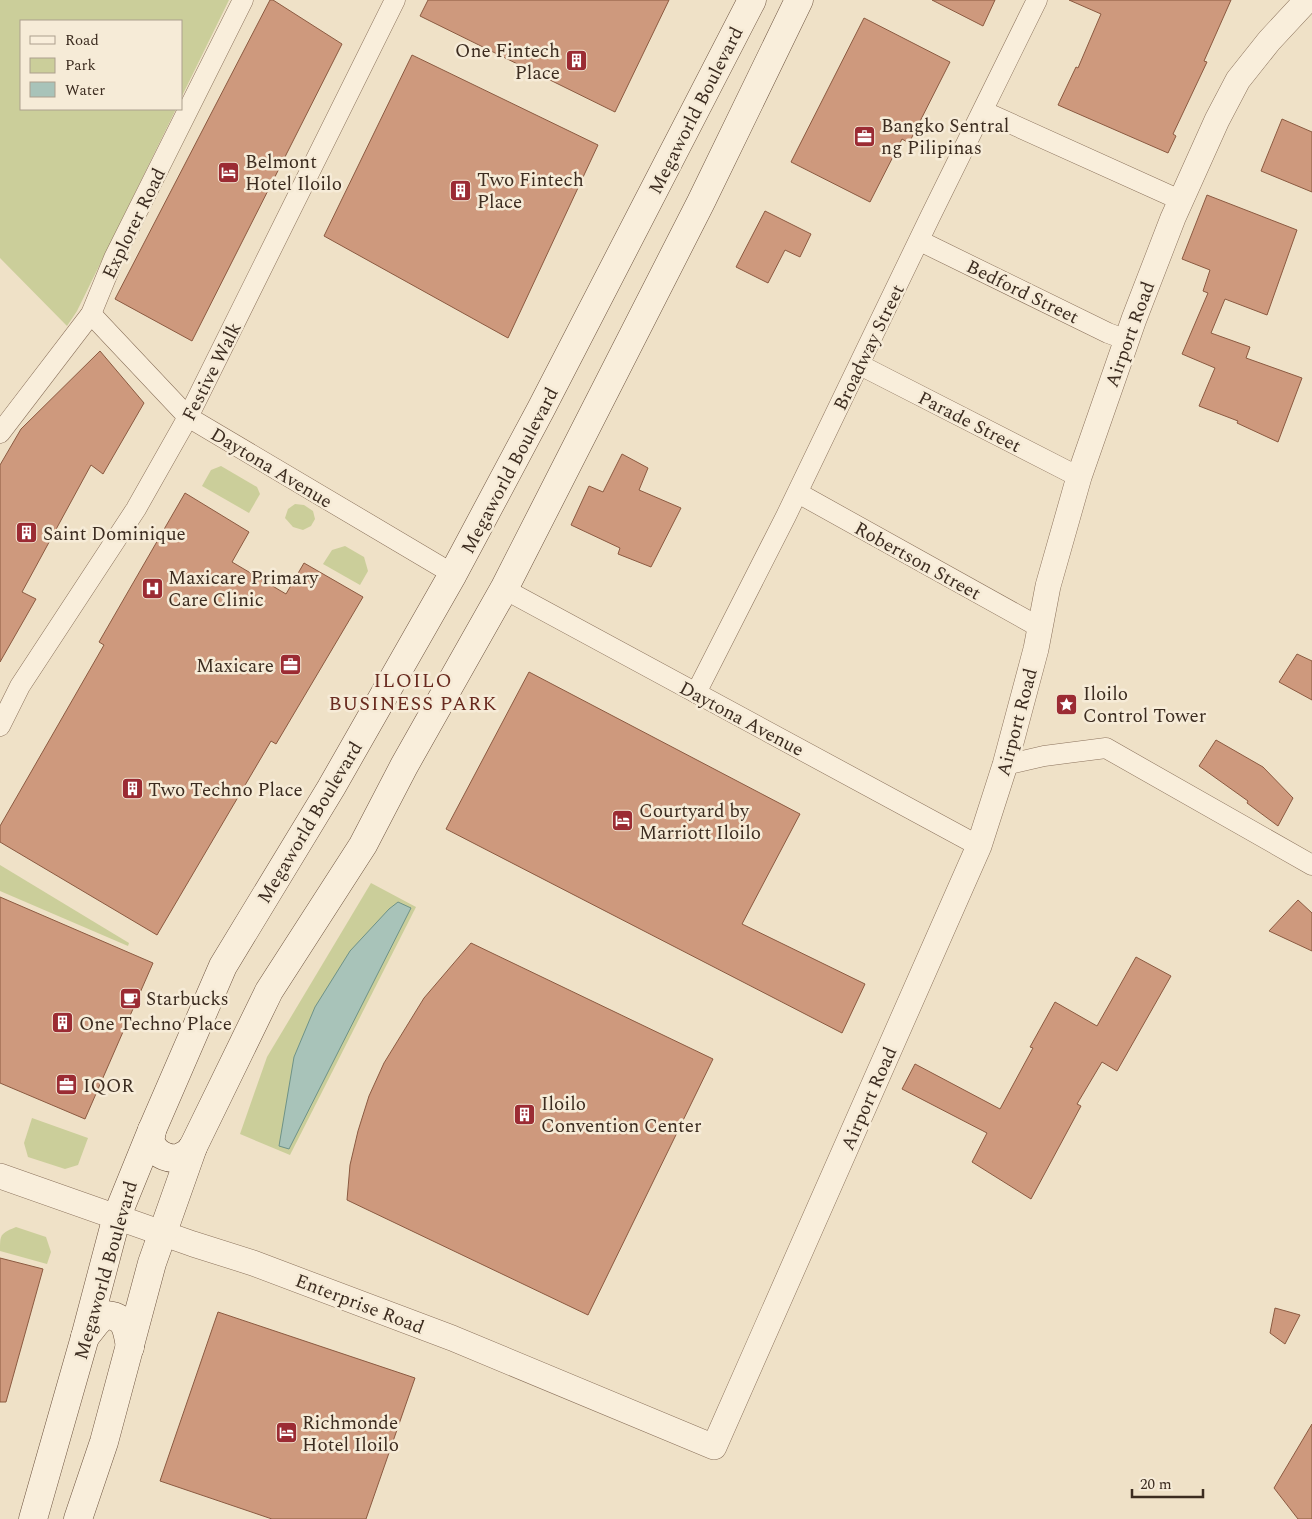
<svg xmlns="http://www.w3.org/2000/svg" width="1312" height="1519" viewBox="0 0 1312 1519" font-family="Spectral,serif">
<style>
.green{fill:#cbce9a}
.water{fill:#a8c3b9;stroke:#6e9287}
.building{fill:#ce997d;stroke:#8b5a41}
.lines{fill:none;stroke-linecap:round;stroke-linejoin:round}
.minor-casing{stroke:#8b725c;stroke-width:21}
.tertiary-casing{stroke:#8b725c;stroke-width:26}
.secondary-casing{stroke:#6d533f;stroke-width:29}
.minor{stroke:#f9eedb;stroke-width:20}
.tertiary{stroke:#f9eedb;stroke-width:25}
.secondary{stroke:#f9eedb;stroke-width:28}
.labels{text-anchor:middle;stroke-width:5;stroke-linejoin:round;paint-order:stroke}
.poi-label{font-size:19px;fill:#3c2c20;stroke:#f6ebd7;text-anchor:start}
.street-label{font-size:19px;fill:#3c2c20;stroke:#f6ebd7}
.neighbourhood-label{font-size:20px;letter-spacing:1px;fill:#692a1f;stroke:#f6ebd7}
</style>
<rect width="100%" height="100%" fill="#efe1c7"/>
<!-- green -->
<g class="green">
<polygon points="0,0 229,0 181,98 181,21 21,21 21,109 176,109 77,311 67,326 0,258"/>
<polygon points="221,466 257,487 260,494 249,513 202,486 211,470"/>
<polygon points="295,504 304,505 313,511 315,519 311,526 303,530 293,527 285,518 288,509"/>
<polygon points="345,546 364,557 368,571 360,585 323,564 332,550"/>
<polygon points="0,865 129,943 128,946 0,891"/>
<polygon points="371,883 416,907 290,1155 240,1134 267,1057"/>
<polygon points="32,1118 88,1138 78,1165 65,1169 28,1157 24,1143"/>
<path d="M 16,1227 L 46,1237 L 51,1252 L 47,1264 L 0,1251 C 0,1234 0,1234 16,1227 Z"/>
</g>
<!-- water -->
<polygon class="water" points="398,902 411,908 289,1149 279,1146 294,1057 315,1007 350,951 389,909"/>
<!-- building -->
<g class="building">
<polygon points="270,0 273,0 342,44 192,341 115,299"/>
<polygon points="428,0 669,0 615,112 420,16"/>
<polygon points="932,0 995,0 983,26"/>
<polygon points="1069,0 1231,0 1204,61 1207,62 1173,134 1176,136 1168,153 1058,105 1076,67 1078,68 1101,14"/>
<polygon points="864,18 950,62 909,143 902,139 870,202 791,162"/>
<polygon points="412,55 598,145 508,338 324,236"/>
<polygon points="1282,119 1312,132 1312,192 1261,171"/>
<polygon points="1207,195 1297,230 1267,315 1225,299 1211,333 1250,347 1246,358 1302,378 1278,442 1237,423 1238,421 1199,406 1215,368 1182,354 1208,293 1203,291 1210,270 1182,259"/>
<polygon points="765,211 811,234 800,257 785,250 768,283 736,267"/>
<polygon points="100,351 144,403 103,474 91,465 22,592 36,599 0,662 0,465 21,429"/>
<polygon points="622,454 648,468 639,490 681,508 651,567 618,554 620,548 571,525 589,486 603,492"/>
<polygon points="185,493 249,532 232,562 286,594 304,563 363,597 276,744 271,741 157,935 0,842 0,826 104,645 99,642"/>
<polygon points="1297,654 1312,661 1312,700 1279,682"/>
<polygon points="529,672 800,814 742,924 865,984 842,1033 446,829"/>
<polygon points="1216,740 1263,767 1293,798 1278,826 1247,803 1248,801 1199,766"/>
<polygon points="0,897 153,963 85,1119 0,1083"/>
<polygon points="1298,900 1312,913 1312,951 1269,931"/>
<polygon points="471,943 713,1059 588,1315 347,1200 350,1165 358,1131 369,1096 384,1063 424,998"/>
<polygon points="1136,957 1171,976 1117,1071 1102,1062 1077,1104 1081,1106 1031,1199 972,1162 987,1133 902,1089 915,1064 1000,1109 1033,1048 1030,1047 1055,1002 1097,1026"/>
<polygon points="0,1258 43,1269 6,1402 0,1402"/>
<polygon points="1275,1308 1300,1315 1285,1344 1270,1333"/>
<polygon points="218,1312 415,1378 366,1519 272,1519 160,1481"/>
<polygon points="1312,1424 1312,1519 1298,1519 1274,1488"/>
</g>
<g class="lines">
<defs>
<g id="minor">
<polyline points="983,111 1180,200"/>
<polyline points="920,241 1108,333 1127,340"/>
<polyline points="91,314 188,417 453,574"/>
<polyline points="860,365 1079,477"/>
<polyline points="0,433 91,314 114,258 243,0"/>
<polyline points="798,493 1039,627"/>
<polyline points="504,589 979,846"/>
<polyline points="696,693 786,516 930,217 1037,0"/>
<polyline points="0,726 20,686 136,509 188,417 395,0"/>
<polyline points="1005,765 1044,756 1106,748 1312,865"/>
</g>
<polyline id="tertiary" points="0,1176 193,1244 253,1263 452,1338 714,1447 979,846 1005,765 1036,649 1048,586 1079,477 1134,319 1173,218 1217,120 1238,80 1269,41 1307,0"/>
<g id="secondary">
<path d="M 152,1130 C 152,1133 150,1138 151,1142 C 155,1155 173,1163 184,1155 C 188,1154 191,1149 193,1147"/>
<path d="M 85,1337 L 96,1323 L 104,1315 C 126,1315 127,1329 130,1347"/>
<polyline points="33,1519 85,1337 117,1216 152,1130 223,966 331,788 453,574 541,409 752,0"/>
<polyline points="78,1519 104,1442 152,1263 193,1147 269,991 363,845 404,766 504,589 701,202 799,0"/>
</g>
</defs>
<!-- minor casing -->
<use href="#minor" class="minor-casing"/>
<!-- tertiary casing -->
<use href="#tertiary" class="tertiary-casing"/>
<!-- secondary casing -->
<use href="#secondary" class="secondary-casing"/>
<!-- minor -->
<use href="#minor" class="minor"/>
<!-- tertiary -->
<use href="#tertiary" class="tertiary"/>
<!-- secondary -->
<use href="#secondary" class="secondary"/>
</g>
<!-- icons -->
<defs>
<symbol id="building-square" viewBox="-11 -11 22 22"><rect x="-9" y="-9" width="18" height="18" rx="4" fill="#9b2b33" stroke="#f6ebd7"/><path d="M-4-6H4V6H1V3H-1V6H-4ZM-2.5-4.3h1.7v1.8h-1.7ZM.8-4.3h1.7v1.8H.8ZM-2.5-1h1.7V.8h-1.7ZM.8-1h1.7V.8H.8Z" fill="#fff"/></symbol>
<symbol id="office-square" viewBox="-11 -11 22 22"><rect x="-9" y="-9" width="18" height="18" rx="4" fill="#9b2b33" stroke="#f6ebd7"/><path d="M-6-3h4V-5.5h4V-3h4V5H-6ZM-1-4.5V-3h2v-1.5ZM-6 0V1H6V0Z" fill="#fff"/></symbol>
<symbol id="hotel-square" viewBox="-11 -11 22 22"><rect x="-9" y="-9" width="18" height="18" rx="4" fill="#9b2b33" stroke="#f6ebd7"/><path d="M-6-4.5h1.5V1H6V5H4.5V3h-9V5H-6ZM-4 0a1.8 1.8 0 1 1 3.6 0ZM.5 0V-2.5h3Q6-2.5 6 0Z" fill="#fff"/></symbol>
<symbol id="hospital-square" viewBox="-11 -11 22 22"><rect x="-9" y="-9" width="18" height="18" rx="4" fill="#9b2b33" stroke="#f6ebd7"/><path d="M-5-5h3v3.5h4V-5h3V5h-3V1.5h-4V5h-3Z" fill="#fff"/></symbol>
<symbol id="sight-square" viewBox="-11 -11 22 22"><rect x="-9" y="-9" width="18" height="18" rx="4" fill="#9b2b33" stroke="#f6ebd7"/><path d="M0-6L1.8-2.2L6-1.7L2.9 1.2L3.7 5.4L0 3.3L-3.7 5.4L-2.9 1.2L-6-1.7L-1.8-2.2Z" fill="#fff"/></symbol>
<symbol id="cafe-square" viewBox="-11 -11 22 22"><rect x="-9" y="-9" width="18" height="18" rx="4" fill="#9b2b33" stroke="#f6ebd7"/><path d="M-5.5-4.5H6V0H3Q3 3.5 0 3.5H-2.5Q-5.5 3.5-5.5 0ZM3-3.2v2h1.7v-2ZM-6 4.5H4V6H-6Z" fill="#fff"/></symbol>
</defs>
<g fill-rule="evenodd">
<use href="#building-square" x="564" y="48" width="25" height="25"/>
<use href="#office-square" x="852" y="124" width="25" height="25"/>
<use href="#hotel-square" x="216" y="160" width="25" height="25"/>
<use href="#building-square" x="448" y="178" width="25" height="25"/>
<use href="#building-square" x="14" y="520" width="25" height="25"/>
<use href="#hospital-square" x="140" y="576" width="25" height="25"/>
<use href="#office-square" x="278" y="652" width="25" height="25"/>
<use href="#sight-square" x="1054" y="692" width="25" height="25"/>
<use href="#building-square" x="120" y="776" width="25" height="25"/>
<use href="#hotel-square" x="610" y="808" width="25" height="25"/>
<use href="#cafe-square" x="118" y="986" width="25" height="25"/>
<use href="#building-square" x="50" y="1010" width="25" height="25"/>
<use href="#office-square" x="54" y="1072" width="25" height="25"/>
<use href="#building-square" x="512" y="1102" width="25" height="25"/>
<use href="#hotel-square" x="274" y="1420" width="25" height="25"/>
</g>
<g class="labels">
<!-- poi labels -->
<g class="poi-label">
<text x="560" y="57" text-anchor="end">One Fintech<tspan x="560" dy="22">Place</tspan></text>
<text x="881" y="132">Bangko Sentral<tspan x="881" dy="22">ng Pilipinas</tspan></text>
<text x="245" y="168">Belmont<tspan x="245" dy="22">Hotel Iloilo</tspan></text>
<text x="477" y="186">Two Fintech<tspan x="477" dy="22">Place</tspan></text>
<text x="43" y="540">Saint Dominique</text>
<text x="168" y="584">Maxicare Primary<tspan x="168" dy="22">Care Clinic</tspan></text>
<text x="274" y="672" text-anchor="end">Maxicare</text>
<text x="1083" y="700">Iloilo<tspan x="1083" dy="22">Control Tower</tspan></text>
<text x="148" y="796">Two Techno Place</text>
<text x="639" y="817">Courtyard by<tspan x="639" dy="22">Marriott Iloilo</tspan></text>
<text x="146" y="1005">Starbucks</text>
<text x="79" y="1030">One Techno Place</text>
<text x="83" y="1092">IQOR</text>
<text x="541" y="1110">Iloilo<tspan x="541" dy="22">Convention Center</tspan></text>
<text x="302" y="1429">Richmonde<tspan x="302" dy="22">Hotel Iloilo</tspan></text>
</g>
<!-- street labels -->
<g class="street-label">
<text transform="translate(695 110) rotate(-63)" y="7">Megaworld Boulevard</text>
<text transform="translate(133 223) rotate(-64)" y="7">Explorer Road</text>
<text transform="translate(1023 291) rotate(26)" y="7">Bedford Street</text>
<text transform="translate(1129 334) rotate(-70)" y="7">Airport Road</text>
<text transform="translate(868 347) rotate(-64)" y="7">Broadway Street</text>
<text transform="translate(211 371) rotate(-63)" y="7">Festive Walk</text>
<text transform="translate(970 421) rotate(27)" y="7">Parade Street</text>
<text transform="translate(272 467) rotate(31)" y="7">Daytona Avenue</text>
<text transform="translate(509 470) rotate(-62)" y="7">Megaworld Boulevard</text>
<text transform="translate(918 560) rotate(29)" y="7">Robertson Street</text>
<text transform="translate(742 718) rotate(28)" y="7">Daytona Avenue</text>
<text transform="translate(1016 722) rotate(-75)" y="7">Airport Road</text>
<text transform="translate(309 822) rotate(-59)" y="7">Megaworld Boulevard</text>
<text transform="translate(868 1098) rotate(-66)" y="7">Airport Road</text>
<text transform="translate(105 1270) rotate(-74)" y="7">Megaworld Boulevard</text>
<text transform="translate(360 1303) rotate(21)" y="7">Enterprise Road</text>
</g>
<!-- neighbourhood labels -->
<g class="neighbourhood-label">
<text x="413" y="687">ILOILO<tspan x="413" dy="23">BUSINESS PARK</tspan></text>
</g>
</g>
<!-- legend -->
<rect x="20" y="20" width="162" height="90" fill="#f6ebd7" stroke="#ac9f8e"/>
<rect x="30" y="36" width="25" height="8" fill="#f9eedb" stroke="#ac9f8e"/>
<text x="65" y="45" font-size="15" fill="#3c2c20">Road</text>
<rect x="30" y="58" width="25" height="15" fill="#cbce9a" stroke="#ac9f8e"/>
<text x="65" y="70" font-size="15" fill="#3c2c20">Park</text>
<rect x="30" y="82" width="25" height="15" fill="#a8c3b9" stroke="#ac9f8e"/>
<text x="65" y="95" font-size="15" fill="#3c2c20">Water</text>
<!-- scale -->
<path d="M1132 1489v8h71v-8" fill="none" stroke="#3c2c20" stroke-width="2.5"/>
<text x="1140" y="1489" font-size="15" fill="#3c2c20" stroke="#f6ebd7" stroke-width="4" paint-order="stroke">20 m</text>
</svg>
